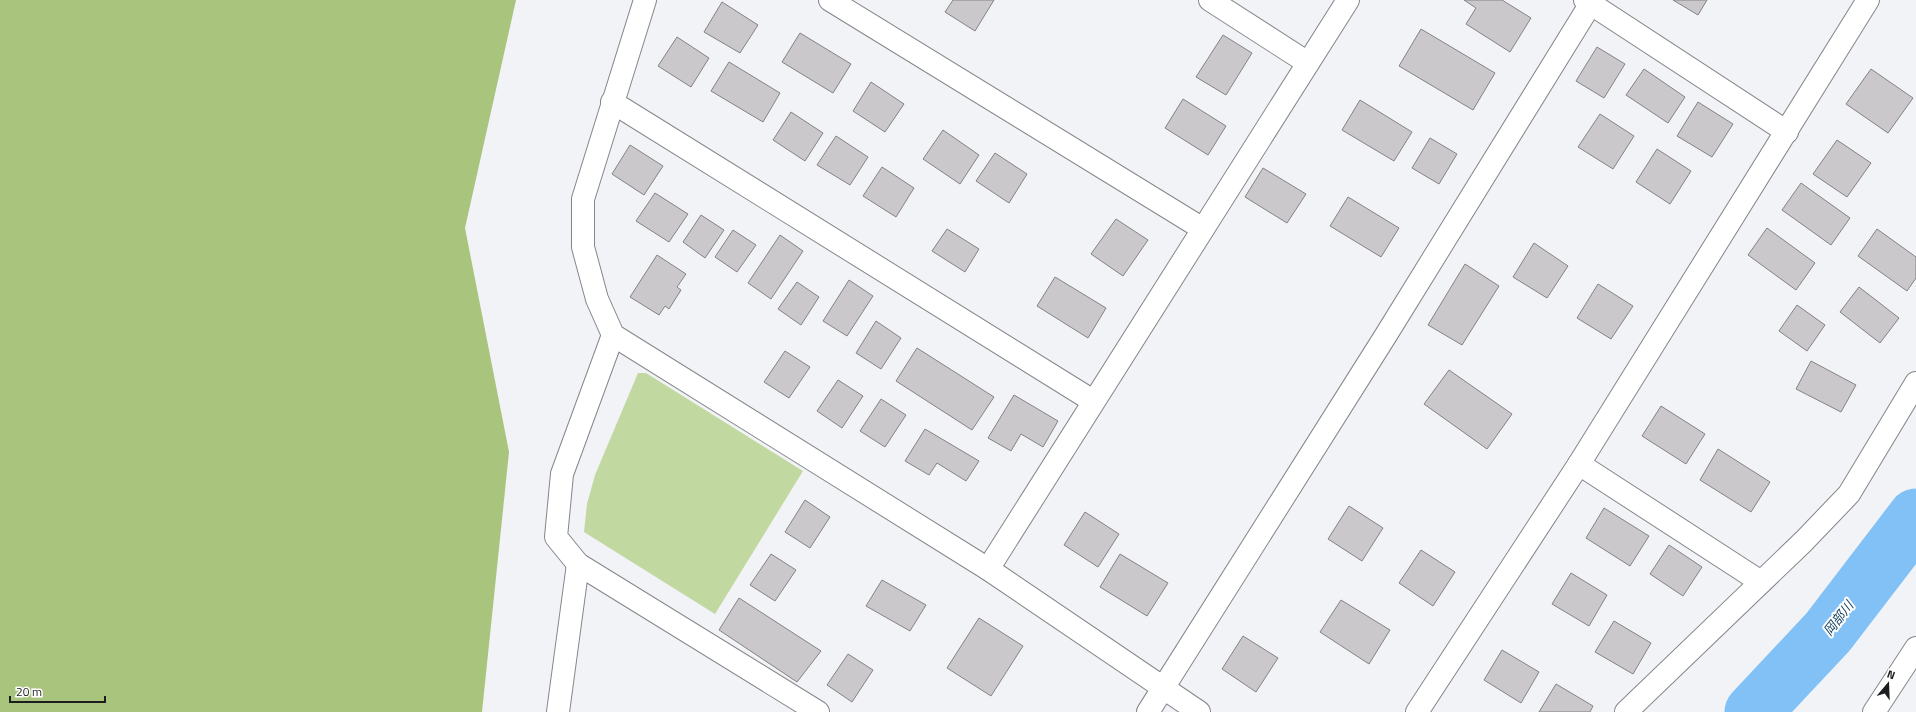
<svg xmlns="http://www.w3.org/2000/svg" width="1916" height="712" viewBox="0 0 1916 712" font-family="'Titillium Web','Noto Sans JP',sans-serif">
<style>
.green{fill:#c2d8a1}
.forest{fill:#a9c47d}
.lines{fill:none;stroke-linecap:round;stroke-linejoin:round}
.river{stroke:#82c1f6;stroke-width:57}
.building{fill:#cbc8cb;stroke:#848284}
.street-casing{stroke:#848689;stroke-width:24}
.secondary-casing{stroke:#848689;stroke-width:24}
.street{stroke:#fff;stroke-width:22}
.secondary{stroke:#fff;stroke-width:22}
.labels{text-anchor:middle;stroke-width:4;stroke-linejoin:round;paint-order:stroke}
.water-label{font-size:13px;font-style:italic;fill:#093a5c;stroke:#fff}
</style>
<rect width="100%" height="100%" fill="#f1f3f6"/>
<!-- green -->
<polygon class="green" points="638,373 646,373 803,471 715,614 584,532 587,504 595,475"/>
<!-- forest -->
<polygon class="forest" points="0,0 516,0 465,228 509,452 482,712 0,712"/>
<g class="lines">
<!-- river -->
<polyline class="river" points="1753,712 1828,632 1916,517"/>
</g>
<!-- building -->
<g class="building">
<polygon points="953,0 994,0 975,31 945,12"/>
<polygon points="1464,0 1502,0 1531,18 1510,52 1466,24 1476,8"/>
<polygon points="1673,0 1707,0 1698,15"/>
<polygon points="722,2 758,25 740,53 704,32"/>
<polygon points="1421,29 1495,73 1473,110 1399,66"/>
<polygon points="800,33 851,64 833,93 782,62"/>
<polygon points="1223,35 1252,53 1226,95 1196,77"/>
<polygon points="677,37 709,58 691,87 658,66"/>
<polygon points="1597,47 1625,64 1604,98 1576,81"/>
<polygon points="729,62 780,93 763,122 711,91"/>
<polygon points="1644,69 1685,97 1668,123 1626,95"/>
<polygon points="1871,69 1913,98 1888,133 1846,104"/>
<polygon points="871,82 904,104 885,132 853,111"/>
<polygon points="1183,99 1226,126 1208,155 1165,128"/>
<polygon points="1360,100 1412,132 1394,161 1342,130"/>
<polygon points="1698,102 1733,124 1712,157 1677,136"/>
<polygon points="791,112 823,133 805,161 773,140"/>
<polygon points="1600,114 1634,136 1613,169 1578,147"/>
<polygon points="943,130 979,155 960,184 923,159"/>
<polygon points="836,136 868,157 850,185 817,165"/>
<polygon points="1430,138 1457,154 1439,184 1412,168"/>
<polygon points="1837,140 1871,163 1847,197 1813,174"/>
<polygon points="630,145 663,166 644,195 612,174"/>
<polygon points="1657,149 1691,171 1670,204 1636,182"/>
<polygon points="995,153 1027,174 1009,203 976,181"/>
<polygon points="882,167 914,188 896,217 863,196"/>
<polygon points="1263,168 1306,194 1287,223 1245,197"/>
<polygon points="1801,183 1850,218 1831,245 1782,210"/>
<polygon points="655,193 688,214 669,242 636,221"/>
<polygon points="1348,197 1399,228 1381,257 1330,226"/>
<polygon points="701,215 724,230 705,258 683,242"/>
<polygon points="1116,219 1148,240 1123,276 1091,254"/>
<polygon points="1767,228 1815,263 1796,290 1748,255"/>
<polygon points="947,229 979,249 965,272 932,251"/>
<polygon points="1877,229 1916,257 1916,278 1907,291 1858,256"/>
<polygon points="733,230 756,245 737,272 715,257"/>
<polygon points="780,235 803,251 771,299 748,283"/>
<polygon points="1534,243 1568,266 1547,298 1513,277"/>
<polygon points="657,255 686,274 677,287 681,290 669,309 665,306 659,315 630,297"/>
<polygon points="1465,264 1499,286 1462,345 1428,325"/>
<polygon points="1055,277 1106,308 1088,338 1037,306"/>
<polygon points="849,280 873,296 847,336 823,321"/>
<polygon points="797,282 819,297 801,325 778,309"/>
<polygon points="1598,284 1633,306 1611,339 1577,318"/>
<polygon points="1859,287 1899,318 1880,343 1840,312"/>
<polygon points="1797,305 1825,325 1807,351 1779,331"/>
<polygon points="876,321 901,338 881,369 856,353"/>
<polygon points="917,348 994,397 972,430 896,381"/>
<polygon points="785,351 810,367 789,398 764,382"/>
<polygon points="1811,361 1856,385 1841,412 1796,389"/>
<polygon points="1449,370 1512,414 1487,449 1424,404"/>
<polygon points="838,380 863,396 842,428 817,411"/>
<polygon points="1014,395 1058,421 1043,447 1021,434 1011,451 988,438"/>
<polygon points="881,399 906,415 885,447 860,431"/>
<polygon points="1661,406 1705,434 1686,464 1642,436"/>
<polygon points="925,429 979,461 966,481 937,463 929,475 905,461"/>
<polygon points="1718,449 1770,482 1751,512 1700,480"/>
<polygon points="805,500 830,517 810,548 785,532"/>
<polygon points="1349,506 1383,528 1362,561 1328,539"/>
<polygon points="1604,508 1649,536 1630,566 1586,538"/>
<polygon points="1085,512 1119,534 1098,567 1064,545"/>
<polygon points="1669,545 1702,567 1683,596 1650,574"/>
<polygon points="1421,550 1455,572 1433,606 1399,583"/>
<polygon points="771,554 796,570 775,601 750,585"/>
<polygon points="1120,554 1168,583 1147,616 1100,587"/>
<polygon points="1571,573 1607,595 1589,626 1552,604"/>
<polygon points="882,580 926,605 910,631 866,606"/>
<polygon points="739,598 821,651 797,682 719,630"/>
<polygon points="1341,600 1390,630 1369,664 1320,632"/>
<polygon points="979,618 1023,646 991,696 947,668"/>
<polygon points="1614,621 1651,643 1633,674 1595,652"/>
<polygon points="1243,636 1278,658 1256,692 1222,669"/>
<polygon points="1502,650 1539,672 1521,703 1484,680"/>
<polygon points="848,654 873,670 852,702 827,685"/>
<polygon points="1556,684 1593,706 1590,712 1539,712"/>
</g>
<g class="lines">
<defs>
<g id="street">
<polyline points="645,0 583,199 583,247 597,299 613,335 988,569 1199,712"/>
<polyline points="830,0 1203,229"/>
<polyline points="1210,0 1308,63"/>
<polyline points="1585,0 1787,132"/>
<polyline points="612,102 1093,401"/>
<polyline points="613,335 562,474 556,537 578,564 818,712"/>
<polyline points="1579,464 1761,582"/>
<polyline points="988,569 1348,0"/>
<polyline points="558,712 578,564"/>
<polyline points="1417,712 1579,464 1868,0"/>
<polyline points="1626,712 1804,541 1849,494 1916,383"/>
</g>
<g id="secondary">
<polyline points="1148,712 1386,335 1593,0"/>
<polyline points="1874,712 1916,648"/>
</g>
</defs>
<!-- street casing -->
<use href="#street" class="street-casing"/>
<!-- secondary casing -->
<use href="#secondary" class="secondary-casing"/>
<!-- street -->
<use href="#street" class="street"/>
<!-- secondary -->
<use href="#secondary" class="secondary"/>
</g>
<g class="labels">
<!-- water labels -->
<g class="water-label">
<text transform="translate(1838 618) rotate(-52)" y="5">岡部川</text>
</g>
</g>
<!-- north arrow -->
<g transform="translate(1888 684) rotate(19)" stroke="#ffffff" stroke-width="3" paint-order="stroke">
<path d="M0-3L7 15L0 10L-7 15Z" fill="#1c1d1e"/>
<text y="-6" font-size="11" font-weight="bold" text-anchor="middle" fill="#1c1d1e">N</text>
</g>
<!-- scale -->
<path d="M10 696v6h95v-6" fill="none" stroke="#1c1d1e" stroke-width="2"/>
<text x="16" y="696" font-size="12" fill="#1c1d1e" stroke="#ffffff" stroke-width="3" paint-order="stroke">20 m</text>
</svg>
